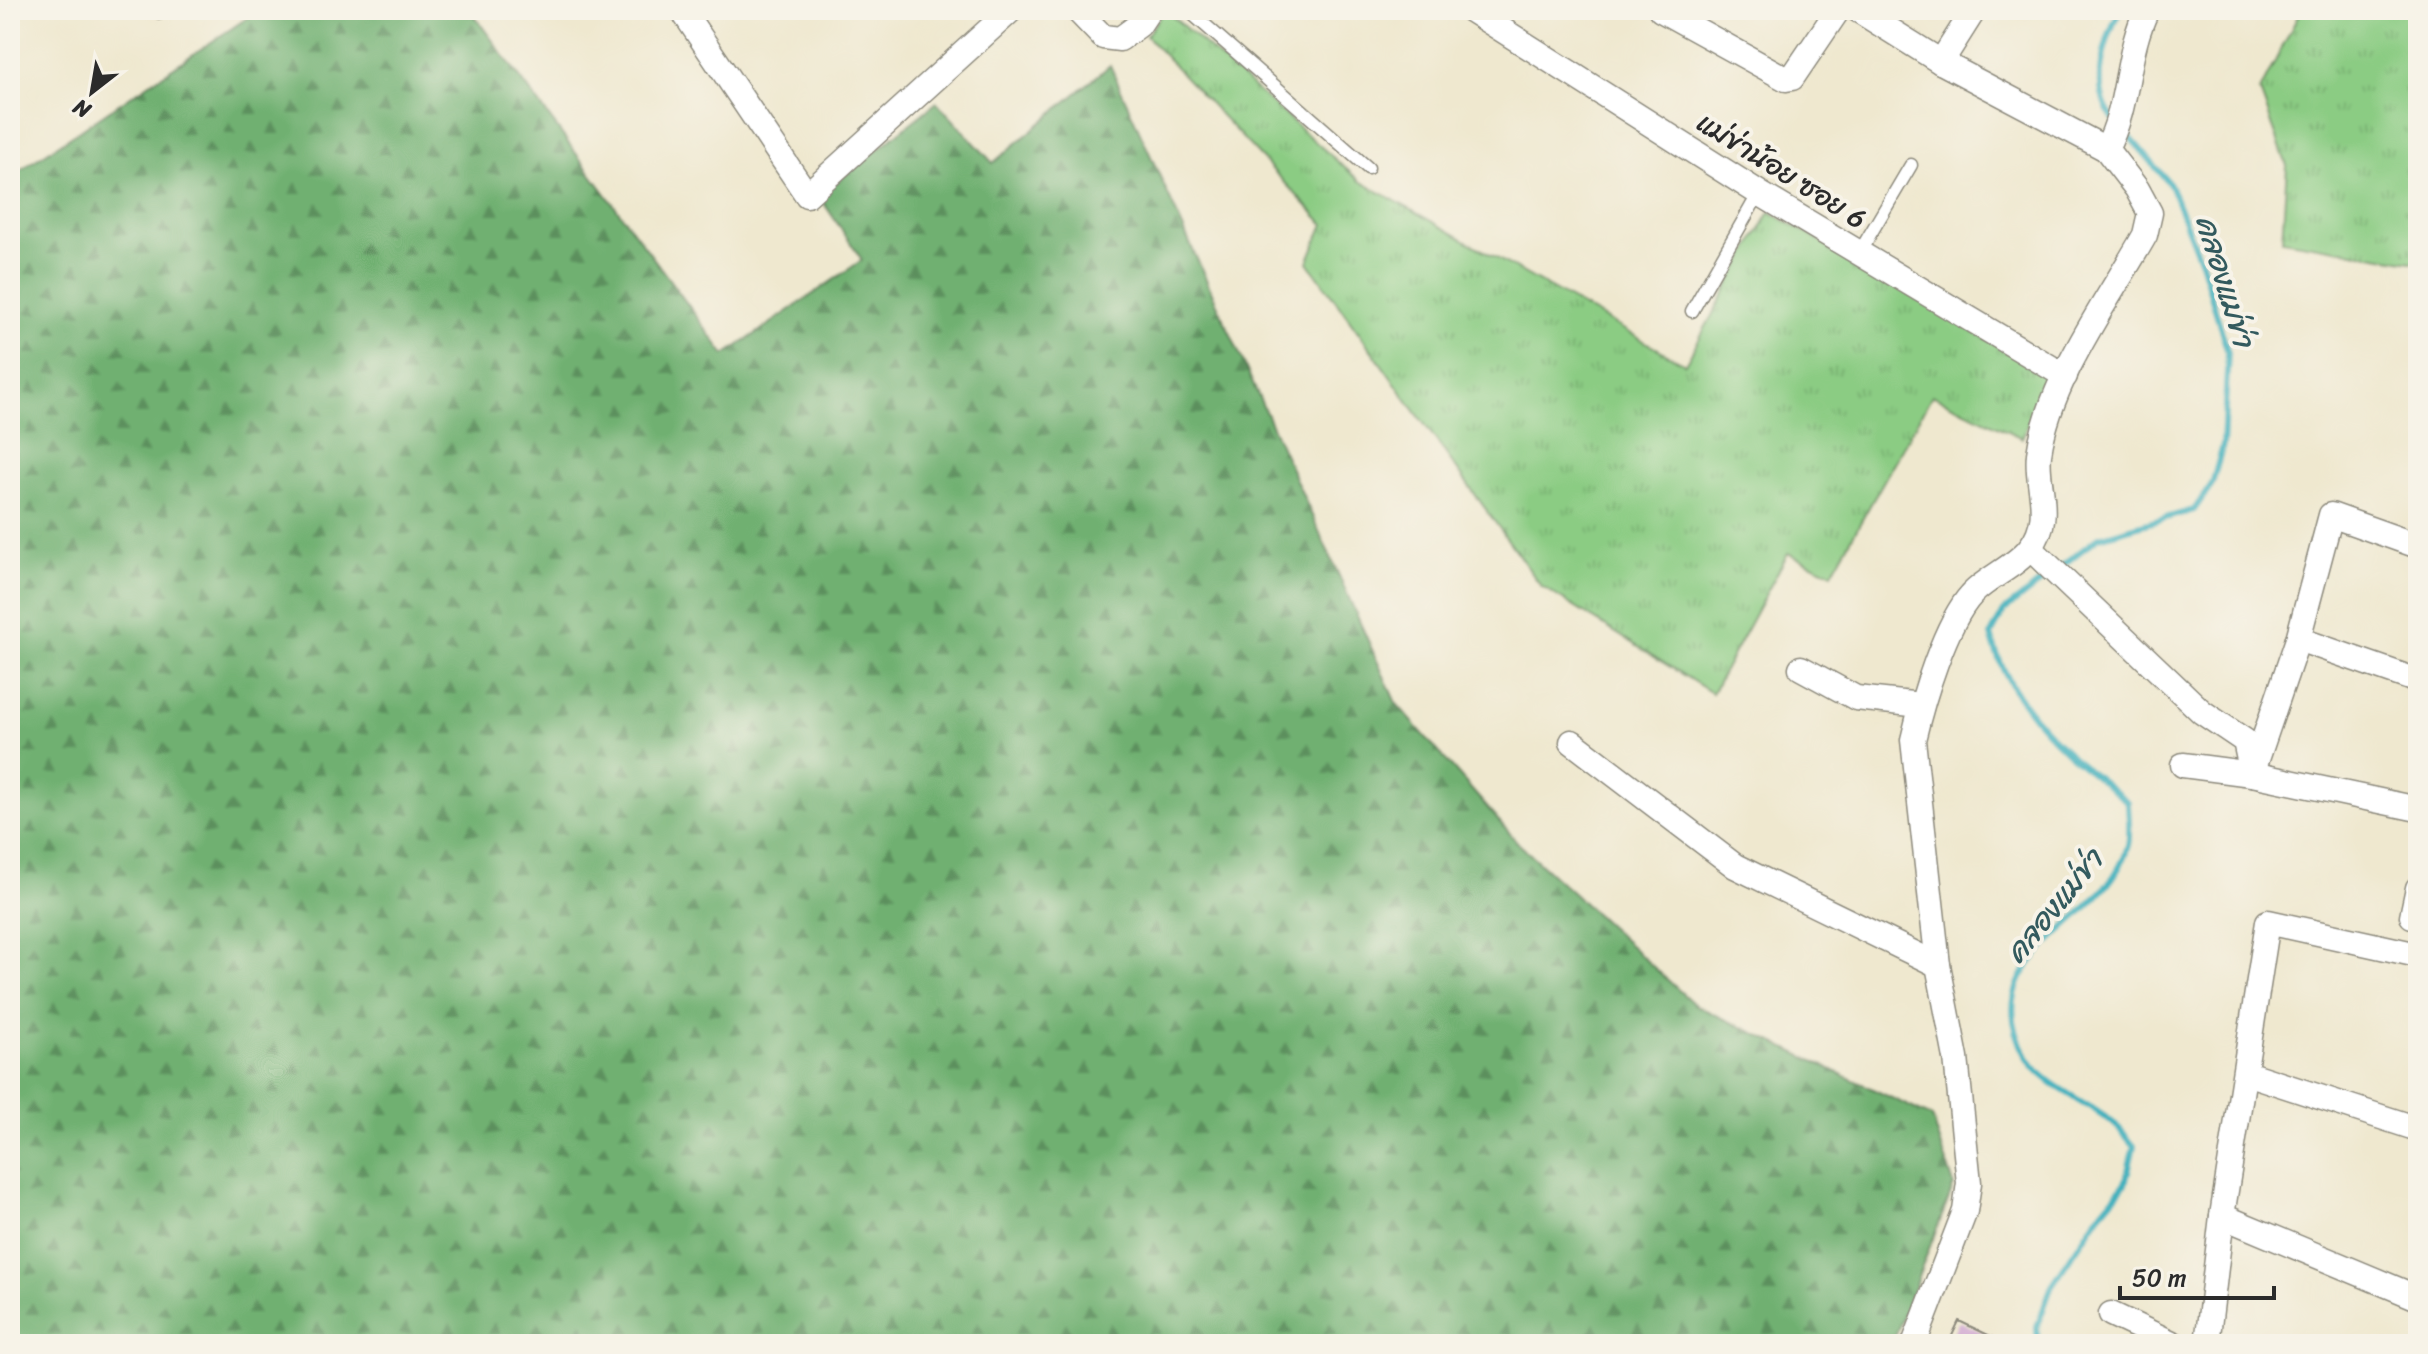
<svg xmlns="http://www.w3.org/2000/svg" width="2428" height="1354" viewBox="0 0 2428 1354" font-family="Sriracha,'Playpen Sans Thai',sans-serif">
<style>
.grass{fill:url(#grass-tufts);stroke:#5b7c57;stroke-width:2}
.forest{fill:url(#forest-firs);stroke:#4e6e4e;stroke-width:2}
.lines{fill:none;stroke-linecap:round;stroke-linejoin:round}
.stream{stroke:#42b1bd;stroke-width:6}
.building{fill:#cfa6d0}
.lane-casing{stroke:#8d8a7d;stroke-width:15}
.street-casing{stroke:#8d8a7d;stroke-width:27}
.path{stroke:#8d8a7d;stroke-width:4;stroke-dasharray:2 6;stroke-linecap:butt}
.lane{stroke:#fff;stroke-width:12}
.street{stroke:#fff;stroke-width:24}
.labels{text-anchor:middle;stroke-width:8;stroke-linejoin:round;paint-order:stroke}
.street-label{font-size:28px;fill:#2b2b2b;stroke:#f7f3e8}
.water-label{font-size:30px;font-style:italic;fill:#335a5e;stroke:#f7f3e8}
</style>
<defs>
<pattern id="grass-tufts" width="24" height="20" patternUnits="userSpaceOnUse" patternTransform="scale(2)"><rect width="24" height="20" fill="#8bcc83"/><path d="M3 7l-1-3M5 7V3M7 7l1-3M15 17l-1-3M17 17v-4M19 17l1-3" fill="none" stroke="#78af71"/></pattern>
<pattern id="forest-firs" width="22" height="20" patternUnits="userSpaceOnUse" patternTransform="scale(2)"><rect width="22" height="20" fill="#70b071"/><path d="M5 1l3.5 6h-7zM16 11l3.5 6h-7z" fill="#5c8f5d"/></pattern>
</defs>
<rect width="100%" height="100%" fill="#f7f3e8"/>
<filter id="ink" filterUnits="userSpaceOnUse"><feTurbulence type="fractalNoise" baseFrequency=".0125" numOctaves="2"/><feDisplacementMap in="SourceGraphic" scale="16" xChannelSelector="R" yChannelSelector="G"/><feConvolveMatrix kernelMatrix="1 2 1 2 8 2 1 2 1" color-interpolation-filters="sRGB"/></filter>
<filter id="wash" filterUnits="userSpaceOnUse"><feTurbulence type="fractalNoise" baseFrequency=".006" numOctaves="4" result="noise"/><feDisplacementMap in="SourceGraphic" scale="32" xChannelSelector="R" yChannelSelector="G"/><feGaussianBlur stdDeviation="1.8" result="paint"/><feColorMatrix in="noise" values="0 0 0 0 0 0 0 0 0 0 0 0 0 0 0 0 0 1.4 0 .05"/><feComposite in="paint" operator="in"/></filter>
<g filter="url(#wash)">
<rect width="100%" height="100%" fill="#efe8cf"/>
<!-- grass -->
<g class="grass">
<polygon points="1165,10 1360,181 1685,364 1770,212 2048,375 2022,438 1932,395 1832,573 1788,553 1712,693 1541,586 1308,262 1324,224 1146,36"/>
<polygon points="2301,10 2418,10 2418,263 2282,240 2287,166 2260,91"/>
</g>
<!-- forest -->
<polygon class="forest" points="259,10 470,10 725,355 862,260 819,196 937,102 993,163 1110,65 1396,703 1519,844 1695,1005 1932,1117 1954,1185 1892,1344 10,1344 10,177"/>
<g class="lines">
<!-- stream -->
<g class="stream">
<path d="M 2113,118 C 2089,89 2105,39 2120,10"/>
<polyline points="2059,568 2099,537 2194,510 2212,484 2223,445 2228,353 2202,265 2170,184 2123,129"/>
<path d="M 2038,1344 L 2037,1327 L 2052,1285 L 2099,1215 L 2125,1184 L 2134,1146 C 2127,1138 2121,1129 2113,1123 C 2089,1102 2043,1086 2027,1057 C 1969,953 2110,925 2128,845 C 2131,832 2128,815 2128,802 C 2070,757 2010,709 1991,635 L 2004,611 L 2050,575"/>
</g>
</g>
<g id="blocks">
<!-- building -->
<polygon class="building" points="1959,1321 2007,1344 1948,1344"/>
</g>
</g>
<g filter="url(#ink)">
<use href="#blocks" fill-opacity="0" stroke="#8d8a7d" stroke-width="2"/>
<g class="lines">
<defs>
<g id="lane">
<polyline points="158,10 160,13"/>
<polyline points="1188,10 1368,168"/>
<polyline points="1859,253 1911,165"/>
<polyline points="1692,311 1759,193"/>
</g>
<g id="street">
<polyline points="682,10 807,195 1011,10"/>
<polyline points="1077,10 1103,37 1120,39 1139,25 1149,10"/>
<polyline points="1471,10 1759,193 2065,376"/>
<polyline points="1661,10 1786,79 1792,78 1838,10"/>
<path d="M 1858,10 L 1941,62 L 2106,149 L 2137,189 L 2150,213 L 2145,235 C 2109,299 2049,380 2039,454 C 2035,486 2055,515 2030,548 C 2015,567 1988,577 1972,594 C 1945,623 1922,701 1913,740 L 1938,965 L 1956,1058 L 1969,1183 L 1965,1211 L 1914,1344"/>
<polyline points="1941,62 1974,10"/>
<path d="M 2106,149 C 2130,105 2125,54 2147,10"/>
<polyline points="2030,548 2202,712 2245,741 2252,774 2418,809"/>
<polyline points="2298,639 2418,681"/>
<polyline points="1801,668 1856,698 1921,705"/>
<polyline points="1572,742 1735,866 1938,965"/>
<polyline points="2183,765 2252,774 2298,639 2331,515 2418,546"/>
<polyline points="2412,916 2418,888"/>
<polyline points="2246,1073 2418,1129"/>
<polyline points="2222,1216 2418,1298"/>
<polyline points="2111,1314 2174,1344"/>
<polyline points="2207,1344 2222,1216 2268,922 2418,955"/>
</g>
</defs>
<!-- lane casing -->
<use href="#lane" class="lane-casing"/>
<!-- street casing -->
<use href="#street" class="street-casing"/>
<!-- path -->
<polyline class="path" points="1556,1344 1565,1338 1602,1344"/>
<!-- lane -->
<use href="#lane" class="lane"/>
<!-- street -->
<use href="#street" class="street"/>
</g>
</g>
<g class="labels">
<!-- street labels -->
<g class="street-label">
<text transform="translate(1782 170) rotate(32)" y="10">แม่ข่าน้อย ซอย 6</text>
</g>
<!-- water labels -->
<g class="water-label">
<text transform="translate(2225 281) rotate(73)" y="10">คลองแม่ข่า</text>
<text transform="translate(2054 906) rotate(-51)" y="10">คลองแม่ข่า</text>
</g>
</g>
<!-- margin -->
<rect width="2428" height="1354" fill="none" stroke="#f7f3e8" stroke-width="40"/>
<!-- north arrow -->
<g transform="translate(92 92) rotate(211)" stroke="#f7f3e8" stroke-width="6" paint-order="stroke">
<path d="M0-6L14 30L0 20L-14 30Z" fill="#2b2b2b"/>
<text y="-12" font-size="22" font-weight="bold" text-anchor="middle" fill="#2b2b2b">N</text>
</g>
<!-- scale -->
<path d="M2120 1286v12h154v-12" fill="none" stroke="#2b2b2b" stroke-width="4"/>
<text x="2132" y="1286" font-size="24" fill="#2b2b2b" stroke="#f7f3e8" stroke-width="6" paint-order="stroke">50 m</text>
</svg>
